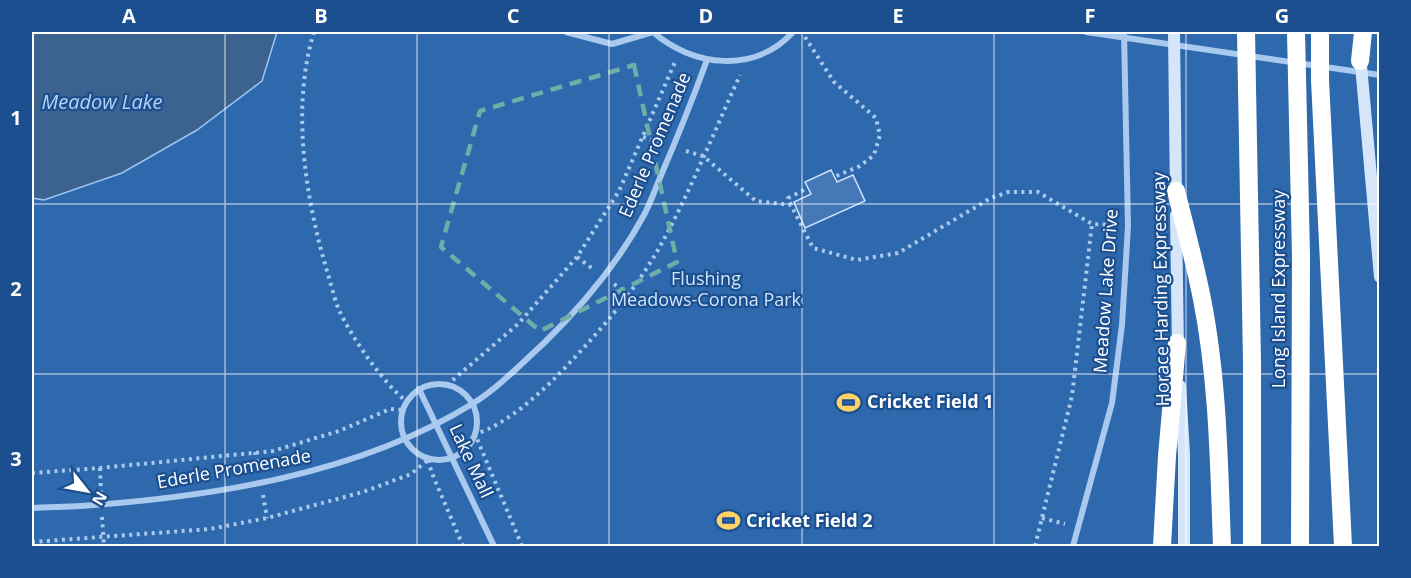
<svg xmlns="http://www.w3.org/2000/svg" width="1411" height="578" viewBox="0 0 1411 578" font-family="'Open Sans',sans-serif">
  <rect width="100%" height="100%" fill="#1b4f8f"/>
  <path fill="#2e69ad" d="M32 32H1379V546H32Z"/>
  <path fill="#3c6290" stroke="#9cc4f0" stroke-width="1.5" d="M32 32H277L262 81 197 130 122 173 44 200 32 198Z"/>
  <path fill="#4478b7" stroke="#cfe3fa" stroke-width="1.5" d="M831 170 837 182 853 175 865 201 805 228 794 202 811 194 805 182Z"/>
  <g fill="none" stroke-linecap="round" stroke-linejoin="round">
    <path stroke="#a9c9ee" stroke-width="4" stroke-dasharray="3 4.5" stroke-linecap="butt" d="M314 32C291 106 305 197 327 271 331 284 334 298 339 310 352 338 383 383 407 402
      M805 37 834 82 876 118 880 135 874 155 860 166 834 177
      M643 137 661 143
      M686 151 703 156 756 201 791 205 813 248 857 260 898 253 991 198 1008 192H1038L1092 224 1115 225
      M791 205 788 198 808 188
      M577 257 593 269
      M614 284 628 295
      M447 385 518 324 577 257 619 191 675 62
      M255 452 259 470
      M429 460 431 471 463 546
      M100 468 101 492
      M32 473 100 468 273 451 339 431 390 409 402 410
      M263 495 267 518
      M102 517 104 546
      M1042 518 1065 524
      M32 542 210 529 267 518 363 492 411 474 429 459
      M522 546 475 434C503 426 535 398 556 377 596 336 636 291 663 241 692 187 715 130 740 75
      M1035 546 1072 396 1092 224"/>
    <path stroke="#a9c9ee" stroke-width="6" d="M566 32 612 44 653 32
      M653 32C693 67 755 74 793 32
      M1086 32 1380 75
      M401 422a38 38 0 1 1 76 0a38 38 0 1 1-76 0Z
      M419 389 494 546
      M32 508C48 507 65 507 81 506 212 497 359 474 472 404 498 388 521 364 544 343 583 305 618 263 644 215 651 202 656 187 662 173 678 136 693 98 707 60
      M1073 546 1112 403 1122 325 1128 226 1124 32"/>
    <path stroke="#d6e6fa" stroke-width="12" d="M1174 32 1176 198
      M1360 54 1380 277
      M1176 215 1178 350
      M1180 386 1184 454V546"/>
    <path stroke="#fff" stroke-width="18" d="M1246 32 1252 362V546
      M1296 32 1301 256 1300 546
      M1320 32V80L1343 546
      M1360 61 1363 32
      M1176 191C1185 227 1195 263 1202 299 1218 380 1219 464 1222 546
      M1162 546 1167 456 1177 343"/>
  </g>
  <path fill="none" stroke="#6fada8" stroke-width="4.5" stroke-dasharray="12 8" stroke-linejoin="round" d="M634 65 677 262 540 331 441 247 480 111Z"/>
  <path fill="none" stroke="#fff" stroke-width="1.5" stroke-opacity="0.55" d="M225 32V546M417 32V546M609 32V546M802 32V546M994 32V546M1186 32V546M32 204H1380M32 374H1380"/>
  <defs>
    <symbol id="stadium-bare" viewBox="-9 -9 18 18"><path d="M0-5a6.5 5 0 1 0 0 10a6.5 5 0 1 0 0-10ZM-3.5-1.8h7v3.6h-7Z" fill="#ffd166" stroke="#1b4f8f" stroke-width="2.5" paint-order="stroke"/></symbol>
  </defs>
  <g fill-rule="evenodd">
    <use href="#stadium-bare" x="832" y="386" width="33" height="33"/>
    <use href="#stadium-bare" x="712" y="504" width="33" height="33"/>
  </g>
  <g text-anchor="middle" stroke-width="4.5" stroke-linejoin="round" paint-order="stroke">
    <g font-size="18" fill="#fff" stroke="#1b4f8f">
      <text transform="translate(655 145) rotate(-67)" y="6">Ederle Promenade</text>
      <text transform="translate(1161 289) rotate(-91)" y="6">Horace Harding Expressway</text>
      <text transform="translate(1279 289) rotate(-90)" y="6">Long Island Expressway</text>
      <text transform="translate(1106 291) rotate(-86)" y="6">Meadow Lake Drive</text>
      <text transform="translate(471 461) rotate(65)" y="6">Lake Mall</text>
      <text transform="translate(234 469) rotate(-10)" y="6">Ederle Promenade</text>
    </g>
    <g font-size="18" fill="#cfe3fa" stroke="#1b4f8f">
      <text x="706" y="285">Flushing<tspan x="706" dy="21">Meadows-Corona Park</tspan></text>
    </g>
    <g font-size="18" font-weight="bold" fill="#fff" stroke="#1b4f8f" text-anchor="start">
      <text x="867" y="408">Cricket Field 1</text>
      <text x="746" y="527">Cricket Field 2</text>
    </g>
    <g font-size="20" font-style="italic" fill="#b5d3f5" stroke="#1b4f8f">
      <text x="102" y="109">Meadow Lake</text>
    </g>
  </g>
  <rect width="1411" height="578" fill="none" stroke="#1b4f8f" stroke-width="66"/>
  <g transform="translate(87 491) rotate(121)" stroke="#1b4f8f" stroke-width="4.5" paint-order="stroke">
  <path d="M0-4.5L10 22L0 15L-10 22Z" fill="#ffffff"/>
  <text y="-9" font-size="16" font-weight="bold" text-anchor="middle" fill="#ffffff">N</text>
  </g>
  <rect x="33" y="33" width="1345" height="512" fill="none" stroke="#fff" stroke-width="2"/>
  <g font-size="20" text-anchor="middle" font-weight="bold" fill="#fff">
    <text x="129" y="23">A</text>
    <text x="321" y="23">B</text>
    <text x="513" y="23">C</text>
    <text x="706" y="23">D</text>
    <text x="898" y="23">E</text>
    <text x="1090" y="23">F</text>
    <text x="1282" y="23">G</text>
    <text x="16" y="125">1</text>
    <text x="16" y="296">2</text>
    <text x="16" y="466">3</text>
  </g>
</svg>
